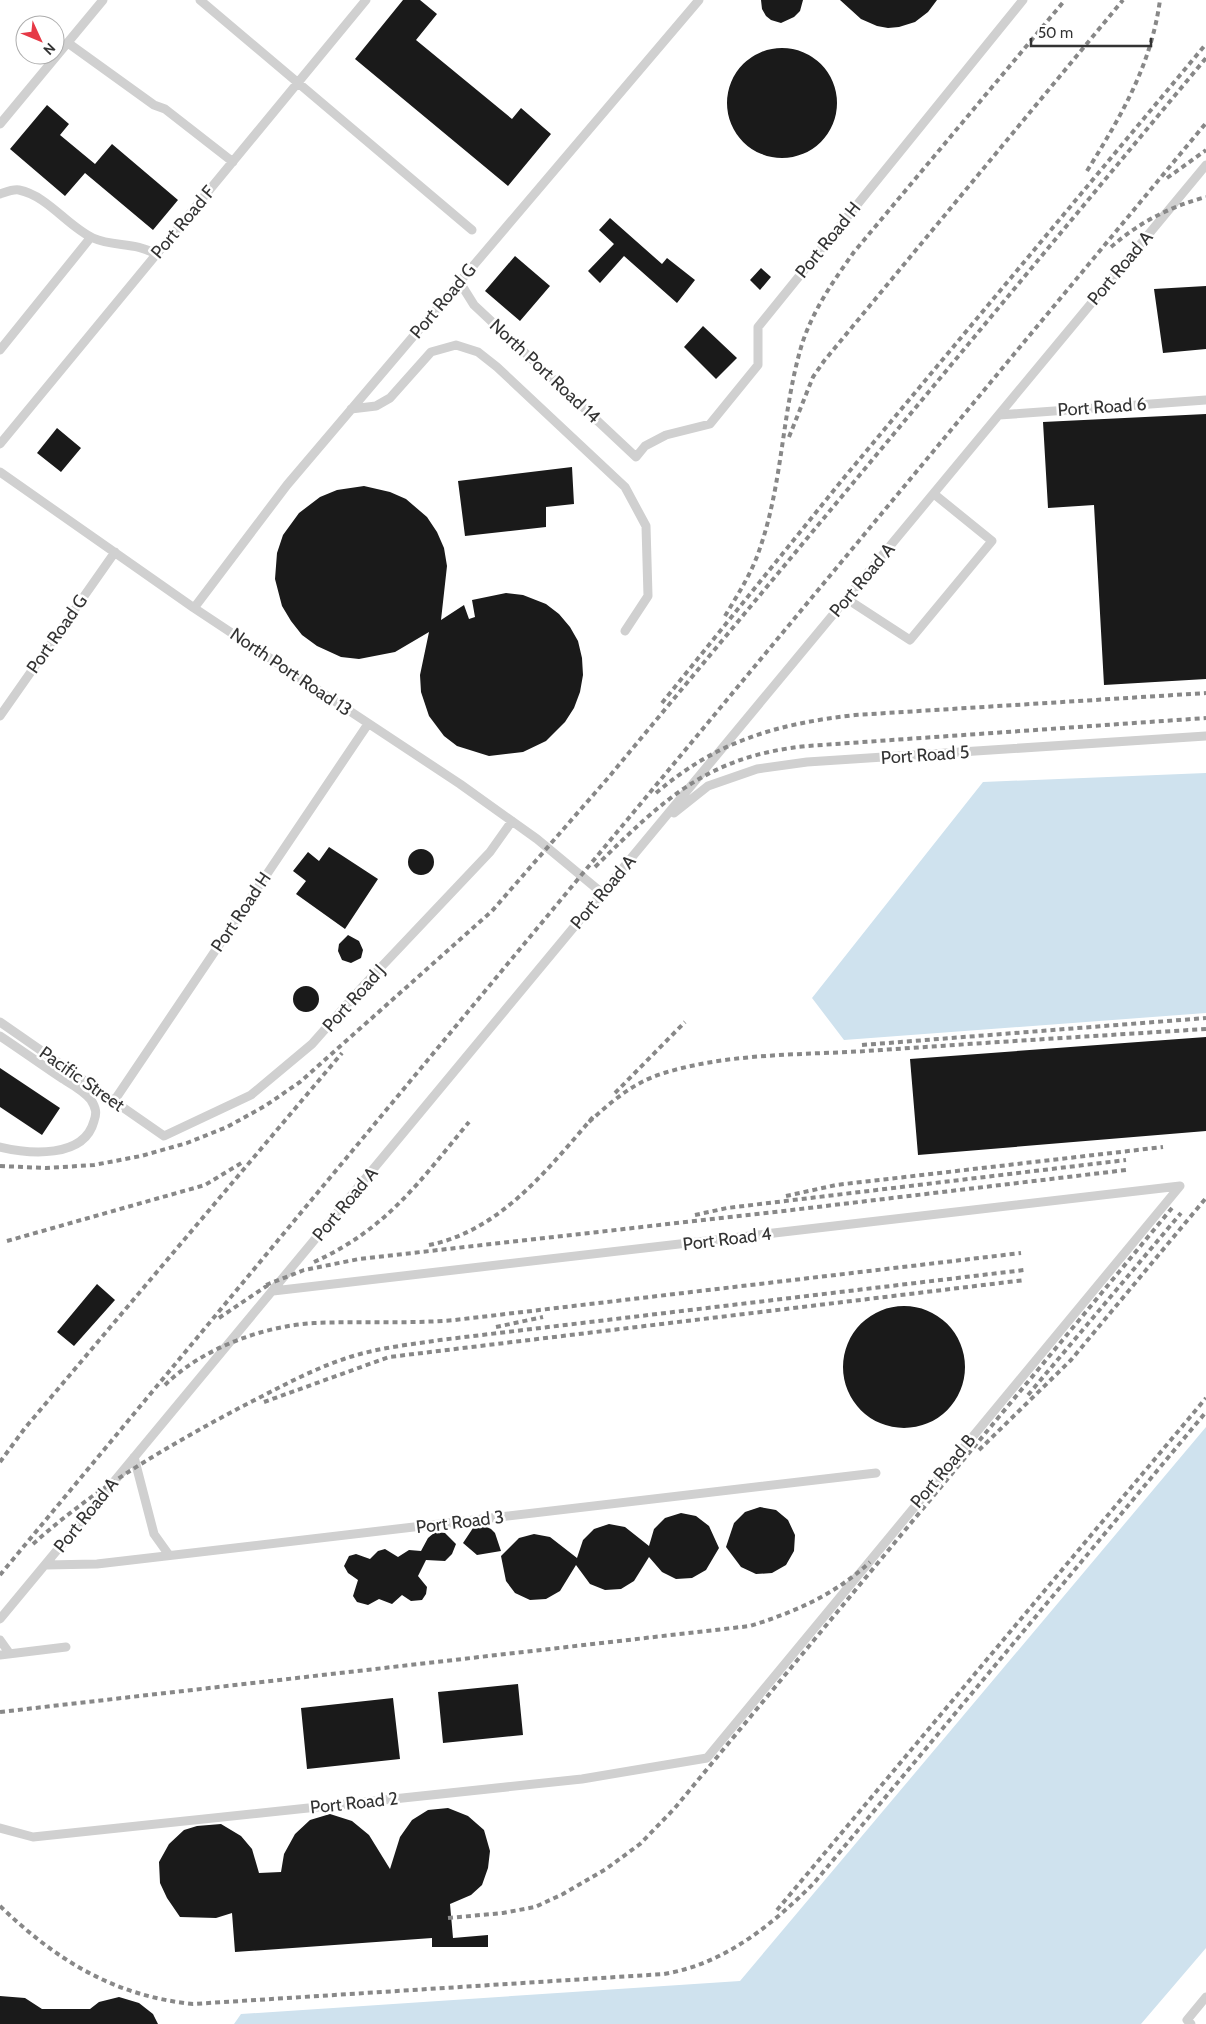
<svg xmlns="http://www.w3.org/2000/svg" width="1206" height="2024" viewBox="0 0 1206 2024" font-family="Cabin,sans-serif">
  <rect width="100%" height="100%" fill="#fff"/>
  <path fill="#cfe2ee" d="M1206 773V1013L844 1040 812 998 983 782Z
    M1206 1427V1948L1141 2024H234L241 2014 740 1981Z"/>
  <path fill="#1a1a1a" d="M403 0H420L437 14 416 40 512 119 521 108 551 134 508 186 355 59Z
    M761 0H803L800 11 794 17 781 23 771 20 766 16 762 9Z
    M840 0H937L928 12 915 22 899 27 888 28 877 26 861 19Z
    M727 103a55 55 0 1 1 110 0a55 55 0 1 1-110 0Z
    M47 105 69 124 60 135 95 164 112 144 178 200 153 230 85 173 65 196 10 149Z
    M610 218 662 264 667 258 695 280 677 303 624 256 600 283 588 271 614 244 599 230Z
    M515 256 550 286 520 321 485 291Z
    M761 268 771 277 760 290 750 280Z
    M1206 286V349L1163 353 1154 289Z
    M703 326 737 358 716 379 684 347Z
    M1206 414V679L1104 685 1094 505 1048 508 1043 422Z
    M57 428 81 448 61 472 37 453Z
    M572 467 574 504 546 507V527L465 536 458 481Z
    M364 486 390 492 406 499 427 517 437 532 444 548 447 566 441 620 464 605 469 619 475 617 472 600 506 593 523 595 546 604 559 614 570 627 578 641 582 658 583 675 580 692 574 708 565 722 546 741 523 752 489 756 457 746 444 736 429 716 421 692 420 675 429 632 395 652 359 659 341 657 317 646 302 635 291 621 282 606 275 579 277 553 283 535 299 513 320 497 337 490Z
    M329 847 378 879 345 929 296 894 306 881 293 871 308 852 319 861Z
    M408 862a13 13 0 1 1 26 0a13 13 0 1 1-26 0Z
    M348 935 359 941 363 950 361 958 351 963 342 960 338 951 339 944Z
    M293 999a13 13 0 1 1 26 0a13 13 0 1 1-26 0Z
    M1206 1037V1131L918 1155 910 1059Z
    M0 1068 60 1108 42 1135 0 1107Z
    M97 1284 115 1300 74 1346 57 1332Z
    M843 1367a61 61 0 1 1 122 0a61 61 0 1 1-122 0Z
    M760 1507 776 1510 788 1520 795 1535 794 1551 786 1565 772 1573 756 1574 741 1567 726 1547 734 1523 745 1512Z
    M681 1513 696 1516 709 1526 719 1548 706 1570 692 1578 676 1579 662 1572 649 1557 634 1581 621 1589 605 1590 590 1584 576 1565 560 1591 546 1599 530 1600 515 1593 506 1581 501 1556 519 1538 534 1534 550 1537 577 1558 583 1540 594 1529 609 1524 625 1527 649 1546 654 1529 665 1518Z
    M482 1525 491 1529 495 1533 501 1551 477 1555 463 1543 473 1528Z
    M435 1532 445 1533 456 1544 452 1554 445 1561 426 1560 418 1576 427 1587 426 1594 422 1600 411 1601 402 1595 392 1604 379 1599 368 1605 357 1602 353 1596 358 1580 348 1573 344 1566 349 1556 356 1554 370 1559 378 1551 385 1549 398 1557 409 1550 421 1551 428 1538Z
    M518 1684 523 1735 443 1743 438 1692Z
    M393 1698 400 1759 307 1769 301 1708Z
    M448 1808 468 1816 484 1830 490 1851 488 1868 482 1885 471 1895 450 1904 453 1938 488 1935V1947H432V1938L235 1952 232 1913 216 1918 180 1917 167 1898 160 1883 159 1862 169 1844 184 1830 197 1826 221 1824 241 1836 252 1849 259 1873 281 1872 284 1854 295 1834 310 1820 330 1814 352 1821 369 1835 390 1869 400 1837 412 1820 428 1810Z
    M0 1996 25 1998 42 2009H90L99 2002 119 1997 139 2003 153 2014 158 2024H0Z"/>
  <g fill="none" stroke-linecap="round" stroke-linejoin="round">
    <path stroke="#d0d0d0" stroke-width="9" d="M200 0 472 230
      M68 43 154 105 165 109 233 162
      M0 124 103 0
      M0 194C6 192 13 189 19 190 48 196 67 226 93 238 113 247 137 242 155 254
      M459 281 474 305 636 457 645 446 666 435 710 424 758 365V327L1023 0
      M0 350 91 237
      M351 409 376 406 390 398 431 352 456 345 478 352 497 367 625 487 646 526 648 596 625 631
      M999 415 1206 400
      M0 444 366 0
      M0 472 194 608 460 784 537 839 602 893
      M847 599 910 640 992 541 934 494
      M194 608 287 485 699 0
      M0 716 115 552
      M674 813 708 786 757 769 807 762 1206 736
      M0 1022 164 1136 251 1095 312 1044 365 984 490 852 512 821
      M0 1036C21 1050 42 1065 63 1079 73 1085 84 1091 91 1100 96 1108 97 1113 94 1121 84 1159 29 1154 0 1147
      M114 1101 368 724
      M273 1291 1180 1186
      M134 1457 154 1534 169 1555
      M45 1565 97 1564 876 1473
      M0 1619 1206 165
      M0 1640 10 1654
      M0 1655 66 1647
      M0 1828 33 1837 582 1779 707 1758 1180 1186
      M1191 2024 1187 2020 1206 1997"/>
    <path stroke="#888" stroke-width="4" stroke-dasharray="5 4" stroke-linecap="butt" d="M1087 171C1121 116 1151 66 1160 0
      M1167 178 1206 150
      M1111 247C1140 222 1169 207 1206 197
      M789 437 813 377 824 361 1123 0
      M725 616C738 594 752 573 760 548 783 482 782 410 802 344 813 310 834 280 854 252L1065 0
      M662 703 843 479 1206 44
      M656 793C717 741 776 724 855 715L1206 693
      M595 867C663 800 707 756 807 746L1206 718
      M862 1045 1206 1018
      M615 1093 685 1022
      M589 1122C612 1101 634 1082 664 1073 729 1053 800 1055 867 1051 980 1043 1093 1036 1206 1029
      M0 1166 46 1168 94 1165 141 1156 187 1143 227 1127 265 1106 300 1082 492 911 608 778 1206 58
      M786 1196 836 1185 1163 1147
      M695 1215 727 1208 1126 1160
      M7 1241 205 1185 243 1162
      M429 1245C500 1231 548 1169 593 1117
      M314 1262C387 1229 420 1181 469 1122
      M266 1285 304 1270 359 1259 792 1210 1126 1170
      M219 1318 271 1283
      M496 1327 543 1317
      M165 1385C201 1349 263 1326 314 1323 361 1321 408 1324 455 1320L1021 1253
      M1028 1395 1181 1213
      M264 1402 389 1357 1025 1280
      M979 1450 1071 1360 1206 1198
      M0 1462 25 1428 342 1053
      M33 1544C95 1488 168 1446 241 1407 275 1390 308 1371 344 1359 375 1348 408 1345 440 1340L1024 1270
      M0 1575 1206 123
      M0 1712 750 1626C795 1612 836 1594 870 1562
      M0 1906C56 1960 114 1996 193 2004L664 1974C724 1964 771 1926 814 1883L1206 1412
      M777 1910 1206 1398
      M448 1918 503 1913 535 1907 563 1894 606 1869 640 1844 674 1809 1172 1208"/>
  </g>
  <g text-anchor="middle" stroke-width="5" stroke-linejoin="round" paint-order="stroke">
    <g font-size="18" fill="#333" stroke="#fff">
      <text transform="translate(183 222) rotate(-50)" y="6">Port Road F</text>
      <text transform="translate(828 240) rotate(-51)" y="6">Port Road H</text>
      <text transform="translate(1120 268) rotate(-50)" y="6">Port Road A</text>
      <text transform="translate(443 301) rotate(-50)" y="6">Port Road G</text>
      <text transform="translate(545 371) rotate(43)" y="6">North Port Road 14</text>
      <text transform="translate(1102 407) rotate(-4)" y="6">Port Road 6</text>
      <text transform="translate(862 580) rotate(-50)" y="6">Port Road A</text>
      <text transform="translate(57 634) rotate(-55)" y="6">Port Road G</text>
      <text transform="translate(291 672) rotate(34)" y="6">North Port Road 13</text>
      <text transform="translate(925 755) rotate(-4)" y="6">Port Road 5</text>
      <text transform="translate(603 892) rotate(-50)" y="6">Port Road A</text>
      <text transform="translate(241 912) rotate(-56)" y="6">Port Road H</text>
      <text transform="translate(354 998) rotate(-48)" y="6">Port Road J</text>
      <text transform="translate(82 1079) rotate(35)" y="6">Pacific Street</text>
      <text transform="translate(345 1204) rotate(-50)" y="6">Port Road A</text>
      <text transform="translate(727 1239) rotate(-7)" y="6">Port Road 4</text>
      <text transform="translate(943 1471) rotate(-50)" y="6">Port Road B</text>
      <text transform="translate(86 1515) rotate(-51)" y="6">Port Road A</text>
      <text transform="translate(460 1522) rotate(-7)" y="6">Port Road 3</text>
      <text transform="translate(354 1803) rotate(-6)" y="6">Port Road 2</text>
    </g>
  </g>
  <g transform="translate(40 40) rotate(134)"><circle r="24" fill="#ffffff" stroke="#adadad"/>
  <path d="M0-4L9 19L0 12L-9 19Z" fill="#e63946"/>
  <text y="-8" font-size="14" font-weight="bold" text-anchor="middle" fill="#333333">N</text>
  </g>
  <path d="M1031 38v8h120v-8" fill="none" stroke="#333333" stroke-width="2.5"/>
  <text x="1038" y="38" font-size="15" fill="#333333" stroke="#ffffff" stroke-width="4" paint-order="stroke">50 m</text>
</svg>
